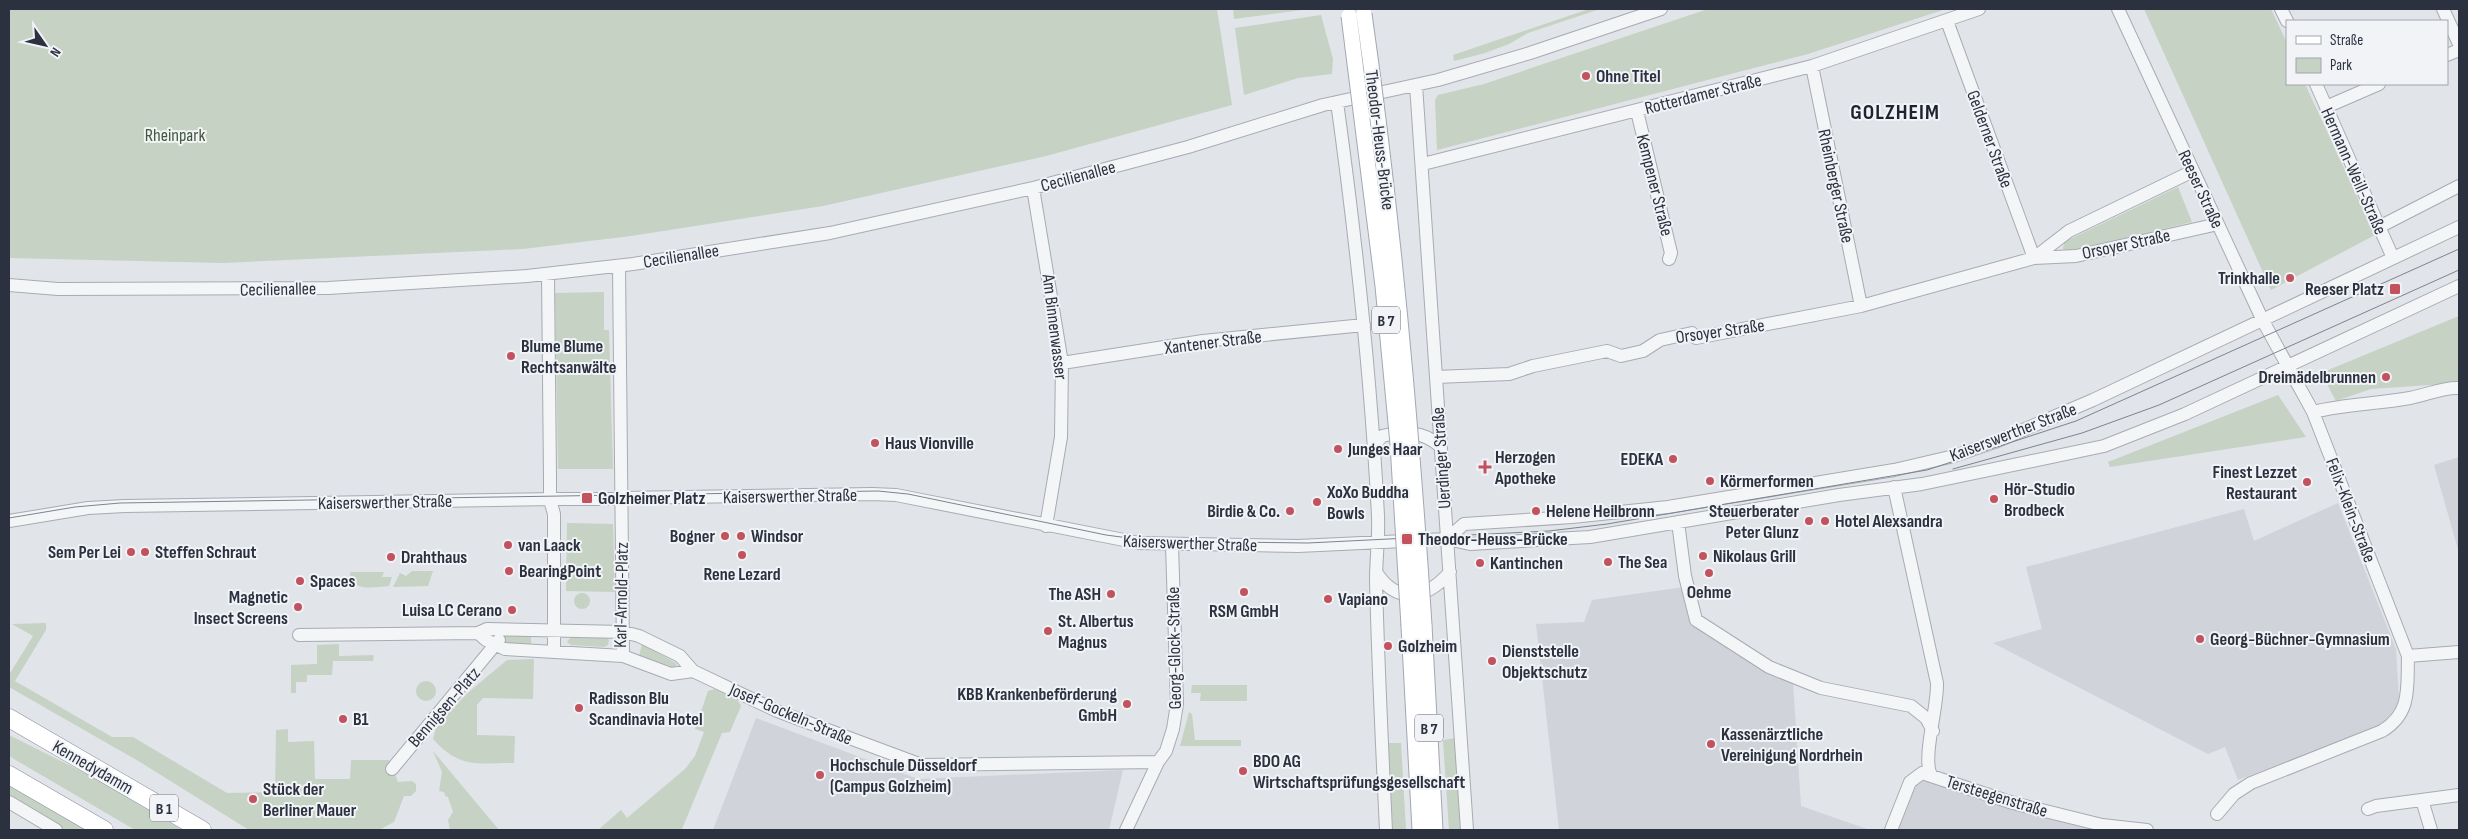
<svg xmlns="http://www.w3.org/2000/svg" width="2468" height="839" viewBox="0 0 2468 839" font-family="'Sofia Sans Condensed',sans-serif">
  <rect width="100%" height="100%" fill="#e1e4e9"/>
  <path fill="#d0d3da" d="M2459 457V553L2434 465Z
    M2338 503 2396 649 2399 699 2391 718 2379 727 2238 780 2225 747 2208 754 1993 643 2042 629 2026 567 2244 509 2254 541Z
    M1684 587 1697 621 1793 682 1801 806 1870 830H1559L1536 624 1584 622 1592 600Z
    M756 718 918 779 1123 770 1109 830H713Z
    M1918 768 1931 775 2132 830H1891Z"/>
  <path fill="#c6d2c3" d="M9 9H1217L1232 105 1046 156 823 206 631 236 523 249 223 263 10 258Z
    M1233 9H1309L1234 19Z
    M1589 9H1600L1528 33 1509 44 1485 53 1454 61 1453 55Z
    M1708 9H1946L1808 54 1437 150 1435 100 1438 95 1484 84Z
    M2144 9H2271L2287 43V84H2305L2375 235 2271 290Z
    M1321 15 1333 59 1332 74 1298 78 1244 95 1235 28Z
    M2178 187 2192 222 2069 252 2063 249 2064 242Z
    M604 292V330H609L613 469H558L555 293Z
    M2459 316V383L2371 389 2336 401 2321 373Z
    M2278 395 2306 437 2110 467 2108 462Z
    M567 523 613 524 615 592 566 591Z
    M412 571H433L428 586 393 587 400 573 406 576Z
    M350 572H384L382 577H392L389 586C375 587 350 593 350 572Z
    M574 601a8 8 0 1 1 16 0a8 8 0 1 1-16 0Z
    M46 623V630L15 681 112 737H133L227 793 275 792 276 730 288 729V742L314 741 315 779H350L351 760H389L398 782 412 781 416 784V791L411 796H404L394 822 379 830H249L140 762 9 687V675L33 636 12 624Z
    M504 635H531V644L528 647 504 643Z
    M571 637H606L609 640 608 645 604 647 571 645 567 642Z
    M339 644V656L374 655 373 661H333L332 675H307V682H296V693H291V665L317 664V645Z
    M642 644 676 663 677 666 673 667 639 656Z
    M534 659 533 699 483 698 477 705V735L515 736 514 763C477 763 460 769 433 739L437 725 441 720 470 691 507 660Z
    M416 691a10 10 0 1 1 20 0a10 10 0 1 1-20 0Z
    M1192 685H1247V701H1200L1201 693H1191Z
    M715 689 738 701 741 706 730 732 722 733 682 829 598 830 621 810 627 818 685 769 695 756 704 732 695 729 708 691Z
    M1189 712 1192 714 1195 740H1241V746H1180Z
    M9 735 93 777 182 830H135L9 756Z
    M1456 738 1462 830H1449L1443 740Z
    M1388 743H1401L1406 830H1393Z
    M433 751 499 830H450L448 820 453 812 448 797 445 796 444 792 439 791 442 772Z
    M9 785 88 830H61L9 799Z"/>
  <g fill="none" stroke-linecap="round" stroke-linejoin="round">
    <defs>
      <path id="minor" d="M2118 9 2263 321 2313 412 2408 656
        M2281 9 2287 21
        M2443 9 2459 44
        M1947 21 2034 258
        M2447 55 2459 50
        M1812 66 1861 306
        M2316 84 2393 258
        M1416 85 1467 830
        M1337 102C1356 239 1371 378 1378 516 1379 538 1376 559 1376 581 1378 664 1382 747 1386 830
        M2326 107 2379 84
        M1637 111 1671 253 1669 259
        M1423 164 1812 66 1979 9
        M1033 188 1062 363 1061 437 1046 526
        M2379 227 2459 186
        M2034 258 2069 231 2193 171
        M619 266 623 656
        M548 274 550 478V500L554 514V650
        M9 285 58 289 328 288 527 276 633 264 830 233 1033 188 1188 147 1323 105 1438 80 1530 53 1661 9
        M1062 363 1203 341 1364 325
        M1436 377 1509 374 1533 366 1607 351 1621 356 1643 351 1660 340 1692 333 1696 338 1861 306 2034 258 2076 256 2218 224
        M2313 412C2345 404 2377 404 2410 398 2427 395 2442 387 2459 388
        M1374 446 1382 436C1404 431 1423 431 1440 446
        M1894 487 1937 683C1938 707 1922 758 1931 775
        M9 521 88 508 125 506 872 494 896 495 1139 543 1298 546 1447 539 1470 544 1590 537 1839 495 1922 484 2104 446 2185 414 2459 286
        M1678 522 1685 576 1696 620 1769 667 1821 688 1911 706 1926 718 1933 731
        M1447 539 1464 524 1572 517 1668 507 1894 470 1954 456 1995 442 2093 400 2459 227
        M1376 572C1397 605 1427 599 1450 572
        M478 633 486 640 505 649 623 656 671 674 693 671
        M299 635 478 633 487 629 624 632 639 636 680 656 693 671 777 711 922 765 1158 762
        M392 769 499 640
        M2422 800 2431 830
        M9 802 56 830
        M2368 809 2376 806 2459 795
        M2217 814 2234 794 2251 783 2382 731C2412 713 2407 687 2408 656L2459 652
        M1126 830 1158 762 1166 751 1173 729 1177 704 1172 545
        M1891 830 1910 782 1922 773 2013 803 2102 825 2147 830"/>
      <path id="major" d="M1424 625 1435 830
        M1409 626 1420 830"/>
      <path id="highway" d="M9 718 202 830
        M9 775 104 830"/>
    </defs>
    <use href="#minor" stroke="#a7abb3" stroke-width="14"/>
    <use href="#major" stroke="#a2a8b3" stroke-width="17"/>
    <use href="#highway" stroke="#8a919e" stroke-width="19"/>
    <use href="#minor" stroke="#f4f5f7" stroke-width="12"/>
    <use href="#major" stroke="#fff" stroke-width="15"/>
    <use href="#highway" stroke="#fff" stroke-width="18"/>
    <path stroke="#7c8391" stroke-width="1" d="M1953 469 2082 433 2159 405 2459 270
      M9 518 75 507 120 503 878 491 908 494 1106 535 1151 541 1308 543 1549 531 1607 524 1927 470 2076 421 2459 249"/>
    <defs>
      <path id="major-bridge" d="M1364 14C1393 217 1411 420 1424 625
        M1349 16 1383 286 1398 444 1409 626"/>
    </defs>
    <use href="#major-bridge" stroke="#a2a8b3" stroke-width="17" stroke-linecap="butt"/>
    <use href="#major-bridge" stroke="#fff" stroke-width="15"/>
  </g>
  <g fill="#c2525e" stroke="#f1f3f6" stroke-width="2">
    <circle cx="1586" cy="76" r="5"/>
    <circle cx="2290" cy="278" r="5"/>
    <rect x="2389" y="283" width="12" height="12" rx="2.5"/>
    <circle cx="511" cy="356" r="5"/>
    <circle cx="2386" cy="377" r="5"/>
    <circle cx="875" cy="443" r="5"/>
    <circle cx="1338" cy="449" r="5"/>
    <circle cx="1673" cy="459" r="5"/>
    <path d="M1482.5 459.5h5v5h5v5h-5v5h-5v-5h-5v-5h5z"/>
    <circle cx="1710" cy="481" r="5"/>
    <circle cx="2307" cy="482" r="5"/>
    <rect x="581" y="492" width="12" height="12" rx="2.5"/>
    <circle cx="1994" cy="499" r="5"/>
    <circle cx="1317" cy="502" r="5"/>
    <circle cx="1290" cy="511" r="5"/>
    <circle cx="1536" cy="511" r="5"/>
    <circle cx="1809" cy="521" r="5"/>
    <circle cx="1825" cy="521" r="5"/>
    <circle cx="725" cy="536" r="5"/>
    <circle cx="741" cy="536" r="5"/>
    <rect x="1401" y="533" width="12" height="12" rx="2.5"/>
    <circle cx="508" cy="545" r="5"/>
    <circle cx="131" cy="552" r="5"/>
    <circle cx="145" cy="552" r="5"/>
    <circle cx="742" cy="555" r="5"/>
    <circle cx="1703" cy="556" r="5"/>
    <circle cx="391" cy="557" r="5"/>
    <circle cx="1608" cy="562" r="5"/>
    <circle cx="1480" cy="563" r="5"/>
    <circle cx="509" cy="571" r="5"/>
    <circle cx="1709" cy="573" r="5"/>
    <circle cx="300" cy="581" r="5"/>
    <circle cx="1244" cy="592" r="5"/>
    <circle cx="1111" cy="594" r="5"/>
    <circle cx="1328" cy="599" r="5"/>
    <circle cx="298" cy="607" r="5"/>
    <circle cx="512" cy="610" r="5"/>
    <circle cx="1048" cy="631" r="5"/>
    <circle cx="2200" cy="639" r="5"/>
    <circle cx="1388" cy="646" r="5"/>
    <circle cx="1492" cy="661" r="5"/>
    <circle cx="1127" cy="704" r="5"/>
    <circle cx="579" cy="708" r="5"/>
    <circle cx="343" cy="719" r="5"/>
    <circle cx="1711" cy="744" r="5"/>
    <circle cx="1243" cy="771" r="5"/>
    <circle cx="820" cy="775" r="5"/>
    <circle cx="253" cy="799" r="5"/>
  </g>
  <g text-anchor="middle" stroke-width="4" stroke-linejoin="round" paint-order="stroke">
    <g fill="#f1f3f6" stroke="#666b76" stroke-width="1">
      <rect x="1372" y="306.5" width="28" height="27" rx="4"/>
      <rect x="1415" y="714.5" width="28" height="27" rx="4"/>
      <rect x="150" y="794.5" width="28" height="27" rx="4"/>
    </g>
    <g font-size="16" font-weight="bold" fill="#2b313f">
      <text x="1386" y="326">B 7</text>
      <text x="1429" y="734">B 7</text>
      <text x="164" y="814">B 1</text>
    </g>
    <g font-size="18" font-weight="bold" fill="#2b313f" stroke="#f1f3f6" text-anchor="start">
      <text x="1596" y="82">Ohne Titel</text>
      <text x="2280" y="284" text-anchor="end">Trinkhalle</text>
      <text x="2384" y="295" text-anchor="end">Reeser Platz</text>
      <text x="521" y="352">Blume Blume<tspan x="521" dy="21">Rechtsanwälte</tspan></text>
      <text x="2376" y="383" text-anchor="end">Dreimädelbrunnen</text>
      <text x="885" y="449">Haus Vionville</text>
      <text x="1348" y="455">Junges Haar</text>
      <text x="1495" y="463">Herzogen<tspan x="1495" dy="21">Apotheke</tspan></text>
      <text x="1663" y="465" text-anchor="end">EDEKA</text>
      <text x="2297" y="478" text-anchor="end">Finest Lezzet<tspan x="2297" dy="21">Restaurant</tspan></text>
      <text x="1720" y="487">Körmerformen</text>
      <text x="2004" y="495">Hör-Studio<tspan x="2004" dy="21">Brodbeck</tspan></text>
      <text x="1327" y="498">XoXo Buddha<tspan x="1327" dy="21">Bowls</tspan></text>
      <text x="598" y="504">Golzheimer Platz</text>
      <text x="1280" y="517" text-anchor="end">Birdie &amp; Co.</text>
      <text x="1546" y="517">Helene Heilbronn</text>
      <text x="1799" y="517" text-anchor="end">Steuerberater<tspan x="1799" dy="21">Peter Glunz</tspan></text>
      <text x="1835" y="527">Hotel Alexsandra</text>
      <text x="715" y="542" text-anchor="end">Bogner</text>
      <text x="751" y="542">Windsor</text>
      <text x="1418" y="545">Theodor-Heuss-Brücke</text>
      <text x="518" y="551">van Laack</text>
      <text x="121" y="558" text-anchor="end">Sem Per Lei</text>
      <text x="155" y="558">Steffen Schraut</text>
      <text x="1713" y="562">Nikolaus Grill</text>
      <text x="401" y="563">Drahthaus</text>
      <text x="1618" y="568">The Sea</text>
      <text x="1490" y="569">Kantinchen</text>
      <text x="519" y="577">BearingPoint</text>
      <text x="742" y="580" text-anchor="middle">Rene Lezard</text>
      <text x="310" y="587">Spaces</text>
      <text x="1709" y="598" text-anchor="middle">Oehme</text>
      <text x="1101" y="600" text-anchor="end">The ASH</text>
      <text x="288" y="603" text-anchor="end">Magnetic<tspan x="288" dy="21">Insect Screens</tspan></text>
      <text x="1338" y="605">Vapiano</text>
      <text x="502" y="616" text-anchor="end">Luisa LC Cerano</text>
      <text x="1244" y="617" text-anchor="middle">RSM GmbH</text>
      <text x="1058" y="627">St. Albertus<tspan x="1058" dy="21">Magnus</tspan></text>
      <text x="2210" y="645">Georg-Büchner-Gymnasium</text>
      <text x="1398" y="652">Golzheim</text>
      <text x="1502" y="657">Dienststelle<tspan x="1502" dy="21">Objektschutz</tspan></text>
      <text x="1117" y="700" text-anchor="end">KBB Krankenbeförderung<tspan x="1117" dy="21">GmbH</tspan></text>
      <text x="589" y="704">Radisson Blu<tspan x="589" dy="21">Scandinavia Hotel</tspan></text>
      <text x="353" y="725">B1</text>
      <text x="1721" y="740">Kassenärztliche<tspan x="1721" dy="21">Vereinigung Nordrhein</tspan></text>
      <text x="1253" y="767">BDO AG<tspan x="1253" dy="21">Wirtschaftsprüfungsgesellschaft</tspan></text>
      <text x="830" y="771">Hochschule Düsseldorf<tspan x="830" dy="21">(Campus Golzheim)</tspan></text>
      <text x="263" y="795">Stück der<tspan x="263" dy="21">Berliner Mauer</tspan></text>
    </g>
    <g font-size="18" fill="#2b313f" stroke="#f1f3f6">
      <text transform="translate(1703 94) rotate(-14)" y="6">Rotterdamer Straße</text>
      <text transform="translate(1990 139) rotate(70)" y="6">Gelderner Straße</text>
      <text transform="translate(1380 140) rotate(83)" y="6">Theodor-Heuss-Brücke</text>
      <text transform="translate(2354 171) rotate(66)" y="6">Hermann-Weill-Straße</text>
      <text transform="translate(1078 176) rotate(-15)" y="6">Cecilienallee</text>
      <text transform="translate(1655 185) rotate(76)" y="6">Kempener Straße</text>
      <text transform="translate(1836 186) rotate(78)" y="6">Rheinberger Straße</text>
      <text transform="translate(2201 189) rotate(65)" y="6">Reeser Straße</text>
      <text transform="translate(2126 244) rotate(-12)" y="6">Orsoyer Straße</text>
      <text transform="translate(681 256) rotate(-9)" y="6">Cecilienallee</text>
      <text transform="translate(278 289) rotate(-1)" y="6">Cecilienallee</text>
      <text transform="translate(1055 327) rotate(83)" y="6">Am Binnenwasser</text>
      <text transform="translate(1720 331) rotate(-8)" y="6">Orsoyer Straße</text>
      <text transform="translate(1213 342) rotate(-7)" y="6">Xantener Straße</text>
      <text transform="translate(2013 432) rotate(-21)" y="6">Kaiserswerther Straße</text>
      <text transform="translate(1441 458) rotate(-94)" y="6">Uerdinger Straße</text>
      <text transform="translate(790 496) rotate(-1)" y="6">Kaiserswerther Straße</text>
      <text transform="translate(385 502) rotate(-1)" y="6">Kaiserswerther Straße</text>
      <text transform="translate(2351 510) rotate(69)" y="6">Felix-Klein-Straße</text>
      <text transform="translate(1190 543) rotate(2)" y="6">Kaiserswerther Straße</text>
      <text transform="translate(621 595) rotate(-89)" y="6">Karl-Arnold-Platz</text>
      <text transform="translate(1174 648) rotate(-91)" y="6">Georg-Glock-Straße</text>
      <text transform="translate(444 707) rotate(-49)" y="6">Bennigsen-Platz</text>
      <text transform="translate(791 714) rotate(23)" y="6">Josef-Gockeln-Straße</text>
      <text transform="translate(93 767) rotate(30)" y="6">Kennedydamm</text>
      <text transform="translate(1997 796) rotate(17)" y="6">Tersteegenstraße</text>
    </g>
    <g font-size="18" fill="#3e593a" stroke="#f1f3f6">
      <text x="175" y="141">Rheinpark</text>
    </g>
    <g font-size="22" font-weight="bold" letter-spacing="1" fill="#1d2330" stroke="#f1f3f6">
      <text x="1895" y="119">GOLZHEIM</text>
    </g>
  </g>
  <rect width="2468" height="839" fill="none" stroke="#2b313f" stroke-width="20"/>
  <rect x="2286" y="20" width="162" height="65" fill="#f1f3f6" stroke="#a2a5ad"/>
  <rect x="2296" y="36" width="25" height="8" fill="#ffffff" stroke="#a2a5ad"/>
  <text x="2330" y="45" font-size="15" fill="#2b313f">Straße</text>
  <rect x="2296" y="58" width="25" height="15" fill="#c6d2c3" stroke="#a2a5ad"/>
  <text x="2330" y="70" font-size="15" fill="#2b313f">Park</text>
  <g transform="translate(45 45) rotate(124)" stroke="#f1f3f6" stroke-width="4" paint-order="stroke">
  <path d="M0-4L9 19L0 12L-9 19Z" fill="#2b313f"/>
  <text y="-8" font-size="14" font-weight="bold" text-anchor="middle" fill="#2b313f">N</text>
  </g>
</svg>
